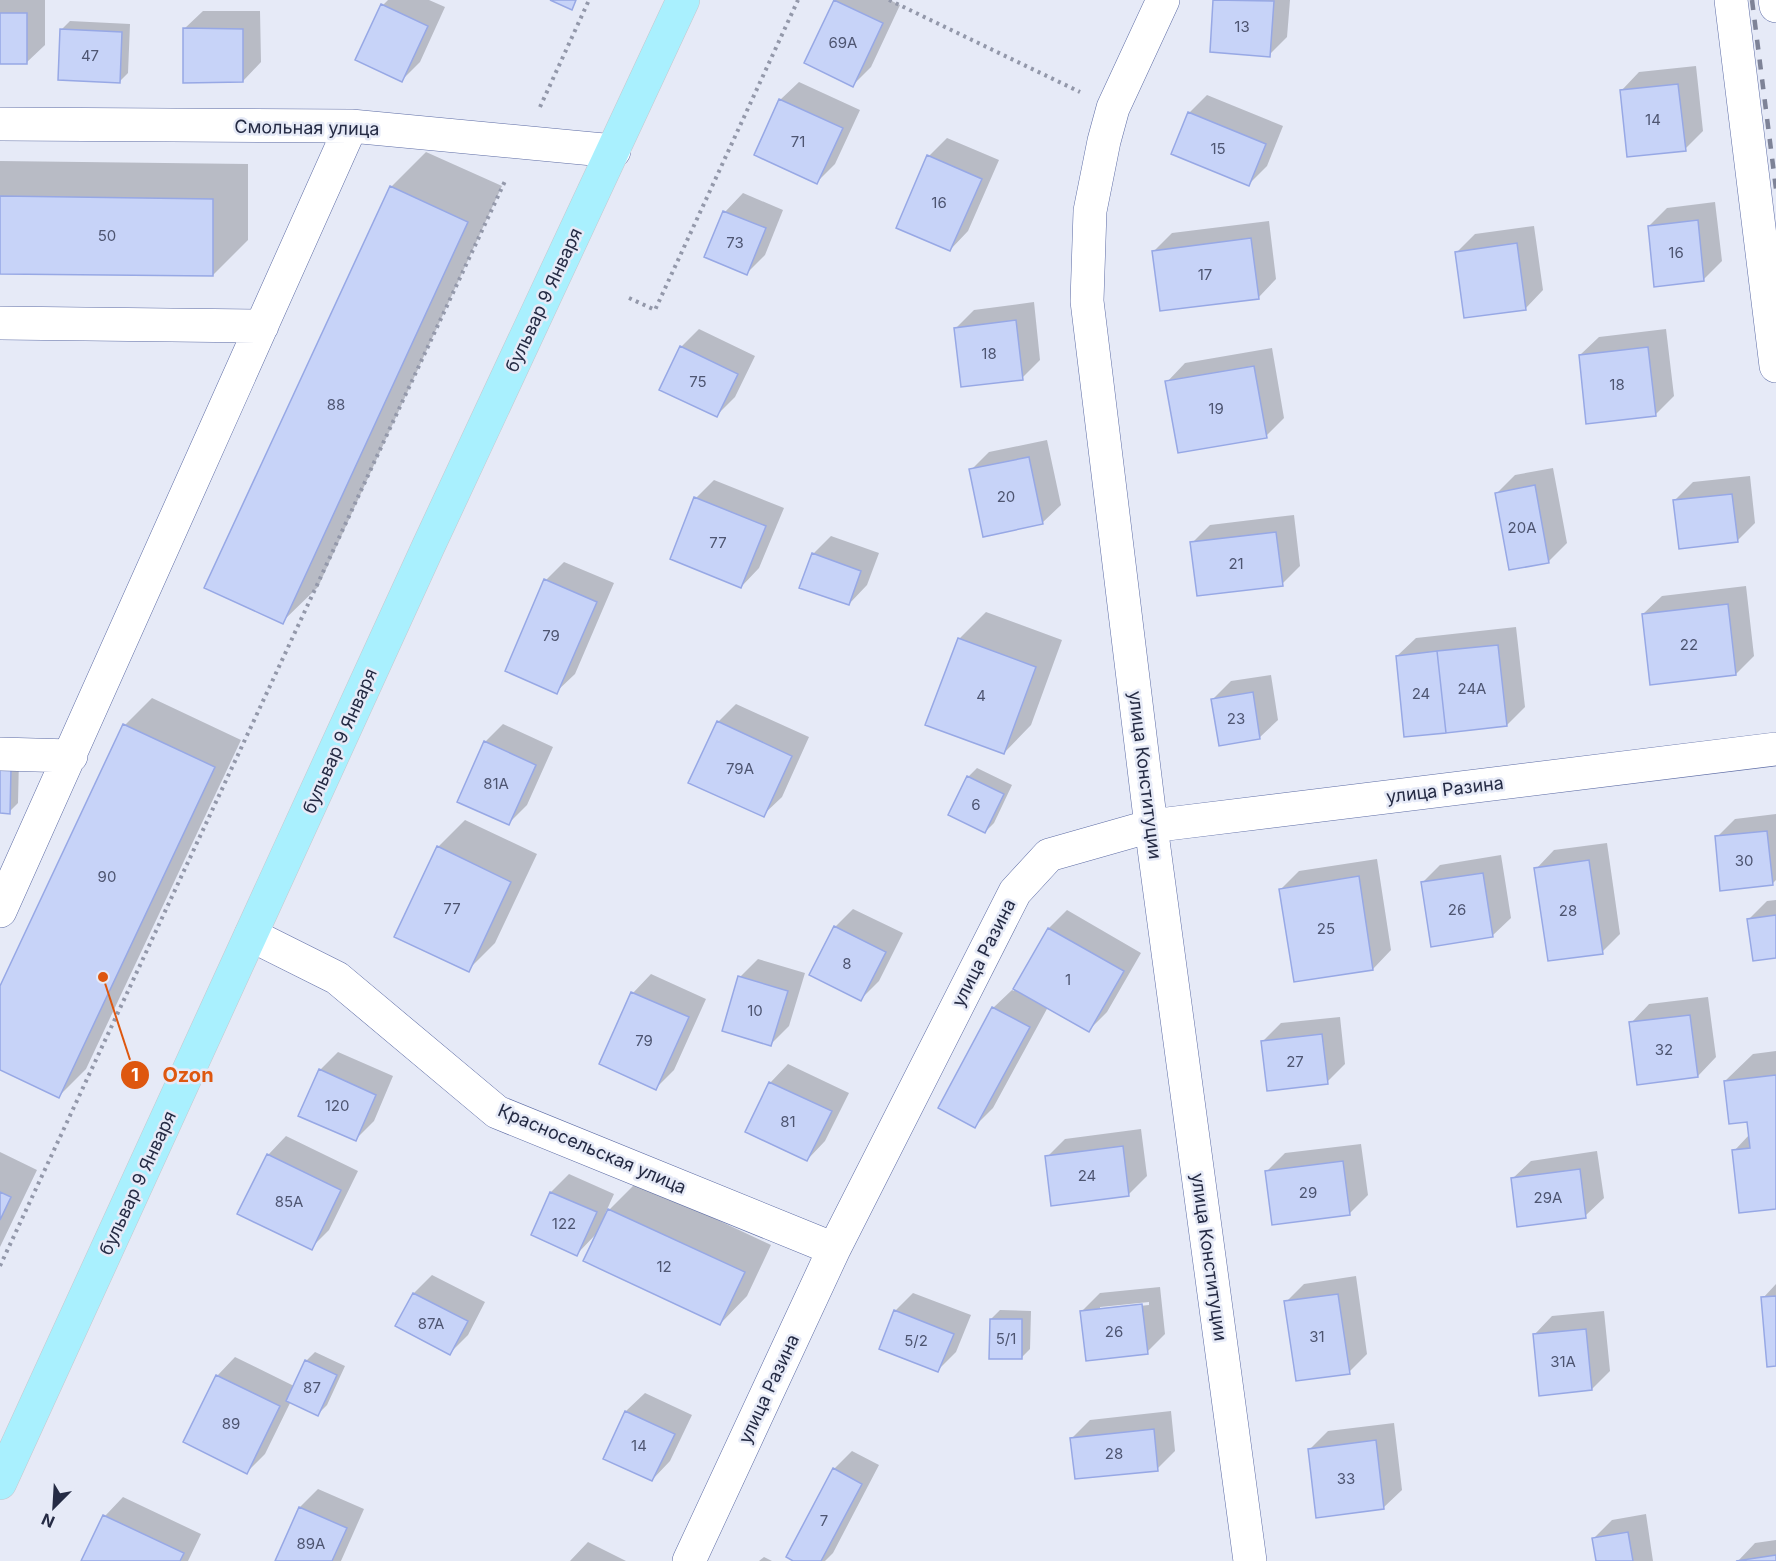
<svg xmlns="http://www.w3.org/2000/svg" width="1776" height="1561" viewBox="0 0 1776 1561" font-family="Inter,sans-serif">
  <rect width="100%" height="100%" fill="#e6eaf7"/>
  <path fill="#0003" fill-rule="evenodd" d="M0 0H45V45L26 63H0Z
    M388 0H429L445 7 420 62 402 80 383 5Z
    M836 0H890L900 5 871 67 853 85 835 1Z
    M1215 0H1290L1287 37 1269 55 1211 51Z
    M203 11H260L261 62 243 81 184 29Z
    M70 21 130 24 128 73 119 82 61 30Z
    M1696 66 1703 131 1685 149 1621 91 1639 72Z
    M799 82 860 110 835 164 817 182 780 100Z
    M1207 95 1283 126 1267 166 1249 184 1189 113Z
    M947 138 999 160 968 231 950 250 929 156Z
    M426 152 502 186 318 587 282 622 391 187Z
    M0 161 248 164V240L213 275 0 272Z
    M743 193 783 210 765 255 747 273 706 257 725 212Z
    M1715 202 1722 261 1703 280 1649 226 1667 208Z
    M1269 221 1276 279 1258 298 1154 251 1172 233Z
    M1534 226 1543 290 1525 309 1456 253 1475 234Z
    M1034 302 1040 360 1022 378 956 328 974 310Z
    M699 329 755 356 735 397 717 415 681 347Z
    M1666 329 1674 396 1656 414 1580 355 1599 337Z
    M1272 348 1284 418 1266 436 1167 382 1185 363Z
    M1047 440 1061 505 1042 523 971 470 989 452Z
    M1553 468 1567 543 1549 561 1497 493 1515 475Z
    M1750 476 1755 523 1737 541 1674 501 1693 482Z
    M714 480 784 508 759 568 741 587 696 498Z
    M1294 515 1300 566 1282 584 1192 543 1210 525Z
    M831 536 879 553 867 585 849 604 813 554Z
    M564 562 614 583 575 674 556 692 546 580Z
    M1746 586 1754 656 1736 674 1643 614 1662 596Z
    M986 612 1062 640 1031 725 1004 753 959 639Z
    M1516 627 1525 707 1507 725 1397 656 1416 638Z
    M1271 675 1278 720 1259 738 1213 699 1231 681Z
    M152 698 241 740 86 1069 59 1096 0 1068V990L125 725Z
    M736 704 809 737 782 797 763 815 718 722Z
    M503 724 553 747 527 805 509 823 485 742Z
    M0 759H19L18 803 9 812H0Z
    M977 768 1012 785 994 823 985 832 968 777Z
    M1776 814V880L1772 884 1717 837 1735 819Z
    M465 820 537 854 495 943 468 970 438 847Z
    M1607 843 1620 934 1602 952 1536 869 1554 850Z
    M1501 855 1511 918 1492 936 1422 883 1440 865Z
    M1377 859 1391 950 1373 969 1281 889 1299 871Z
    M1776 900V957L1749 919 1767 901Z
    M853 909 903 933 879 981 861 999 835 927Z
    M1067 910 1141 953 1107 1012 1089 1030 1048 1007 993 1108 975 1126 993 1008 1012 990 1014 991 1049 928Z
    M758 959 805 973 789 1026 771 1044 740 977Z
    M651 974 706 999 674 1070 656 1088 601 1063 633 993Z
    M1708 997 1716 1057 1698 1076 1631 1023 1649 1004Z
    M1340 1017 1345 1064 1327 1082 1263 1041 1281 1023Z
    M1776 1051V1207L1734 1151 1750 1134 1749 1120 1725 1081 1753 1054Z
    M338 1052 393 1076 374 1121 355 1140 320 1070Z
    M788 1064 849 1093 825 1141 807 1160 770 1083Z
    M1141 1129 1147 1176 1128 1195 1047 1157 1065 1139Z
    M286 1136 358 1171 329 1230 311 1248 268 1155Z
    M1361 1144 1368 1195 1350 1213 1267 1171 1285 1153Z
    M1597 1151 1604 1198 1585 1216 1512 1179 1531 1161Z
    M0 1152 37 1170 0 1247Z
    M569 1174 614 1194 605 1214 637 1182 771 1245 747 1296 720 1324 598 1232 577 1254 533 1234 551 1192Z
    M432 1275 485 1302 468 1335 450 1353 414 1293Z
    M1356 1276 1367 1354 1349 1372 1286 1302 1304 1284Z
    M1776 1284V1365L1763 1298Z
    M1160 1287 1165 1334 1147 1352 1082 1311 1100 1293ZM1149 1302V1305L1100 1310V1307Z
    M913 1293 971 1315 956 1352 938 1370 895 1311Z
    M1000 1310 1031 1311 1030 1349 1021 1358 991 1319Z
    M1604 1311 1610 1371 1592 1389 1534 1335 1552 1316Z
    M315 1352 345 1366 327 1405 318 1414 291 1401 265 1454 247 1472 185 1441 217 1376 235 1357 294 1386 306 1361Z
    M645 1393 692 1415 670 1461 652 1480 605 1458 626 1411Z
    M1171 1411 1175 1451 1157 1469 1072 1438 1090 1420Z
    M1394 1423 1402 1490 1383 1508 1309 1450 1328 1431Z
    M852 1451 879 1465 833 1553 825 1561H796L834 1469Z
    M318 1489 364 1509 341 1561H276L300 1507Z
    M123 1497 201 1534 188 1561H83L105 1516Z
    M1646 1514 1653 1561H1597L1594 1538 1612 1520Z
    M1776 1540V1561H1738L1755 1543Z
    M588 1542 626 1561H570Z
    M764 1557 772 1561H759Z"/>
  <path fill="#c7d3f8" stroke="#97a8e5" stroke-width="1.5" d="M550 0H576L572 10Z
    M834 0 883 23 853 87 804 63Z
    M1213 0 1274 1 1270 57 1210 52Z
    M381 4 428 26 402 82 355 60Z
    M0 13H27V64H0Z
    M183 28 243 29V82L183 83Z
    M60 29 122 32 120 83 58 80Z
    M1678 84 1686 151 1627 157 1620 90Z
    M779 99 843 128 817 184 754 155Z
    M1188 112 1266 144 1249 186 1171 154Z
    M927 155 982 179 950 251 896 228Z
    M390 186 468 222 283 624 204 588Z
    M0 196 213 199V276L0 274Z
    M723 211 766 228 747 275 704 257Z
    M1698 220 1704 281 1654 287 1648 226Z
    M1251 238 1259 299 1160 311 1152 251Z
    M1517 243 1526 310 1464 318 1455 252Z
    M1016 320 1023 380 961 387 954 328Z
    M680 346 738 374 717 417 659 390Z
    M1648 347 1656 416 1586 424 1579 355Z
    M1254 366 1267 438 1178 453 1165 381Z
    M1029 457 1043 524 983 537 969 469Z
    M1535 485 1549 563 1509 570 1495 493Z
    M1732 494 1738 542 1679 549 1673 500Z
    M694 497 766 526 741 588 670 559Z
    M1276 532 1283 586 1197 596 1190 542Z
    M812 553 861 571 849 605 799 588Z
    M544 579 597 602 557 694 505 671Z
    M1728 604 1736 675 1650 685 1642 614Z
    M958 638 1036 667 1004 754 925 725Z
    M1498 645 1507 726 1446 733 1437 651Z
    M1437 651 1446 733 1404 737 1396 656Z
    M1253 692 1260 739 1219 746 1211 699Z
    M717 721 792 756 764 817 688 783Z
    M123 724 215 767 59 1098 0 1070V986Z
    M484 741 536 765 509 825 457 802Z
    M0 767 11 768 10 814 0 813Z
    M967 776 1004 794 985 833 948 815Z
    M1767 831 1773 885 1720 891 1715 836Z
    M437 846 511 882 469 972 394 937Z
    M1589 860 1603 954 1548 961 1534 868Z
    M1483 873 1493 937 1431 947 1421 882Z
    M1359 876 1373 970 1294 982 1279 889Z
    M1776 915V958L1753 961 1747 919Z
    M834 926 886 952 861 1001 809 975Z
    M1048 928 1124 971 1089 1032 1013 989Z
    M738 976 788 991 771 1046 722 1031Z
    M631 992 689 1017 656 1090 599 1064Z
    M992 1007 1030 1027 975 1128 938 1108Z
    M1690 1015 1698 1077 1637 1085 1629 1022Z
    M1322 1034 1328 1084 1267 1091 1261 1041Z
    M319 1069 376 1095 356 1141 298 1116Z
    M1776 1075V1209L1739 1213 1732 1150 1750 1148 1747 1122 1729 1124 1724 1081Z
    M769 1082 832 1111 807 1161 745 1132Z
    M1123 1146 1129 1196 1051 1206 1045 1156Z
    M267 1154 341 1190 312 1250 237 1214Z
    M1343 1161 1350 1215 1272 1225 1265 1171Z
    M1580 1169 1586 1218 1517 1227 1511 1178Z
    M0 1192 11 1197 0 1220Z
    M550 1192 597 1212 577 1256 531 1235Z
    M608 1209 745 1272 720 1325 583 1261Z
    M413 1293 468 1321 450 1355 395 1326Z
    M1338 1294 1350 1374 1296 1381 1284 1301Z
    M1776 1296V1366L1767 1367 1761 1297Z
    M1142 1304 1148 1354 1086 1361 1080 1311Z
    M894 1310 954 1334 938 1372 879 1349Z
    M990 1319H1022V1359H989Z
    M1586 1329 1592 1390 1539 1396 1533 1334Z
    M305 1360 337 1375 318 1416 286 1401Z
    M216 1375 280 1406 247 1474 183 1442Z
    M625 1411 675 1434 652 1481 603 1459Z
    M1154 1429 1158 1471 1075 1479 1070 1438Z
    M1376 1440 1384 1509 1316 1518 1308 1449Z
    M833 1468 862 1484 821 1561H793L786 1557Z
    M299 1507 347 1528 332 1561H275Z
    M103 1515 184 1553 180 1561H81Z
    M1628 1532 1633 1561H1596L1592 1538Z
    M1776 1555V1561H1736Z"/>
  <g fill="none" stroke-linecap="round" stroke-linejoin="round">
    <defs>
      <path id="minor" d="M1163 0 1113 108 1104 141 1090 211 1087 301 1151 826 1250 1561
        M1731 0 1776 366
        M1775 0 1776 6
        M0 124 351 126 614 151
        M0 323 262 326
        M0 754 71 756
        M0 911 351 126
        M251 935 337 978 497 1112 834 1249
        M689 1561 834 1249 1015 892 1049 855 1151 826 1776 749"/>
      <path id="major" d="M0 1483 428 547 683 0"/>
    </defs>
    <use href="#minor" stroke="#5d6ca5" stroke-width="34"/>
    <use href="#major" stroke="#c6c8ce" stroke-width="34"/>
    <path stroke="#9398aa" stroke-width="4" stroke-dasharray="3 4.5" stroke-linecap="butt" d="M889 0 1080 92
      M540 107 589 0
      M629 298 655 310 798 0
      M0 1266 506 179"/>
    <use href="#minor" stroke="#fff" stroke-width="33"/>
    <use href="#major" stroke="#a9f0fe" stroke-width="33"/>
    <path stroke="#7e8397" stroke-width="4.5" stroke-dasharray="10 10" stroke-linecap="butt" d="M1752 0 1776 189"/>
  </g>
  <g text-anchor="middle" stroke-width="5" stroke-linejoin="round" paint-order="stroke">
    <g font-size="15" fill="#4e5571">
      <text x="1242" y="32">13</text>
      <text x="843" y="48">69А</text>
      <text x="90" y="61">47</text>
      <text x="1653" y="125">14</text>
      <text x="798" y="147">71</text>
      <text x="1218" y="154">15</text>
      <text x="939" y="208">16</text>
      <text x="107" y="241">50</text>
      <text x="735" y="248">73</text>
      <text x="1676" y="258">16</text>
      <text x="1205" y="280">17</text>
      <text x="989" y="359">18</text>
      <text x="698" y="387">75</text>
      <text x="1617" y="390">18</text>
      <text x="336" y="410">88</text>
      <text x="1216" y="414">19</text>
      <text x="1006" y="502">20</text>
      <text x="1522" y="533">20А</text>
      <text x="718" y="548">77</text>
      <text x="1236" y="569">21</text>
      <text x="551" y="641">79</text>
      <text x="1689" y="650">22</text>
      <text x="1472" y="694">24А</text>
      <text x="1421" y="699">24</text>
      <text x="981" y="701">4</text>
      <text x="1236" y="724">23</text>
      <text x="740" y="774">79А</text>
      <text x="496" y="789">81А</text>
      <text x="976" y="810">6</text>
      <text x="1744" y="866">30</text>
      <text x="107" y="882">90</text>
      <text x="452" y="914">77</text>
      <text x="1457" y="915">26</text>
      <text x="1568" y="916">28</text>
      <text x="1326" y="934">25</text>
      <text x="847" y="969">8</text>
      <text x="1068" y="985">1</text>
      <text x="755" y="1016">10</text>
      <text x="644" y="1046">79</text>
      <text x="1664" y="1055">32</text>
      <text x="1295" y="1067">27</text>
      <text x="337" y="1111">120</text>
      <text x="788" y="1127">81</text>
      <text x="1087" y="1181">24</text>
      <text x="1308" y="1198">29</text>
      <text x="1548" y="1203">29А</text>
      <text x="289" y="1207">85А</text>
      <text x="564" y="1229">122</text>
      <text x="664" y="1272">12</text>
      <text x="431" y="1329">87А</text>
      <text x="1114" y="1337">26</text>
      <text x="1317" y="1342">31</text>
      <text x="1006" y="1344">5/1</text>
      <text x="916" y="1346">5/2</text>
      <text x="1563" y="1367">31А</text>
      <text x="312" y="1393">87</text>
      <text x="231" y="1429">89</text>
      <text x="639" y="1451">14</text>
      <text x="1114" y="1459">28</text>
      <text x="1346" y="1484">33</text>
      <text x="824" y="1526">7</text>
      <text x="311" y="1549">89А</text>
    </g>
    <g font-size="18" fill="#252b44" stroke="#e6eaf7">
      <text transform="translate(307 128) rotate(1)" y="6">Смольная улица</text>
      <text transform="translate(544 300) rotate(-65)" y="6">бульвар 9 Января</text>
      <text transform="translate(340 741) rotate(-66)" y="6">бульвар 9 Января</text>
      <text transform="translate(1145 775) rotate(83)" y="6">улица Конституции</text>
      <text transform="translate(1445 790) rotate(-7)" y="6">улица Разина</text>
      <text transform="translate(984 953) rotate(-63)" y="6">улица Разина</text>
      <text transform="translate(592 1149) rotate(23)" y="6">Красносельская улица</text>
      <text transform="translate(138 1183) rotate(-65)" y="6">бульвар 9 Января</text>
      <text transform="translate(1209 1257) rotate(82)" y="6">улица Конституции</text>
      <text transform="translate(769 1389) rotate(-65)" y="6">улица Разина</text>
    </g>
  </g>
  <path fill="none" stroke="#de570f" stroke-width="2" d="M103 977L135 1075"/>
  <g fill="#de570f" stroke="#e6eaf7" stroke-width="2">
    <circle cx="103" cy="977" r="6"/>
    <circle cx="135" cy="1075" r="15"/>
  </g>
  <g font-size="18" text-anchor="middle" font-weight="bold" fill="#fff">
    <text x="135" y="1081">1</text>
  </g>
  <g font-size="20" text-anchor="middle" font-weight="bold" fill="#de570f" stroke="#e6eaf7" stroke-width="5" stroke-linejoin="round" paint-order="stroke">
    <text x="188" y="1082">Ozon</text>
  </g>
  <g transform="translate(54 1507) rotate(204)" stroke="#e6eaf7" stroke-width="4.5" paint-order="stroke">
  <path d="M0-4.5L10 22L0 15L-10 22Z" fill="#252b44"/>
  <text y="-9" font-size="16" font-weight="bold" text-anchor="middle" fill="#252b44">N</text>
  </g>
</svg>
